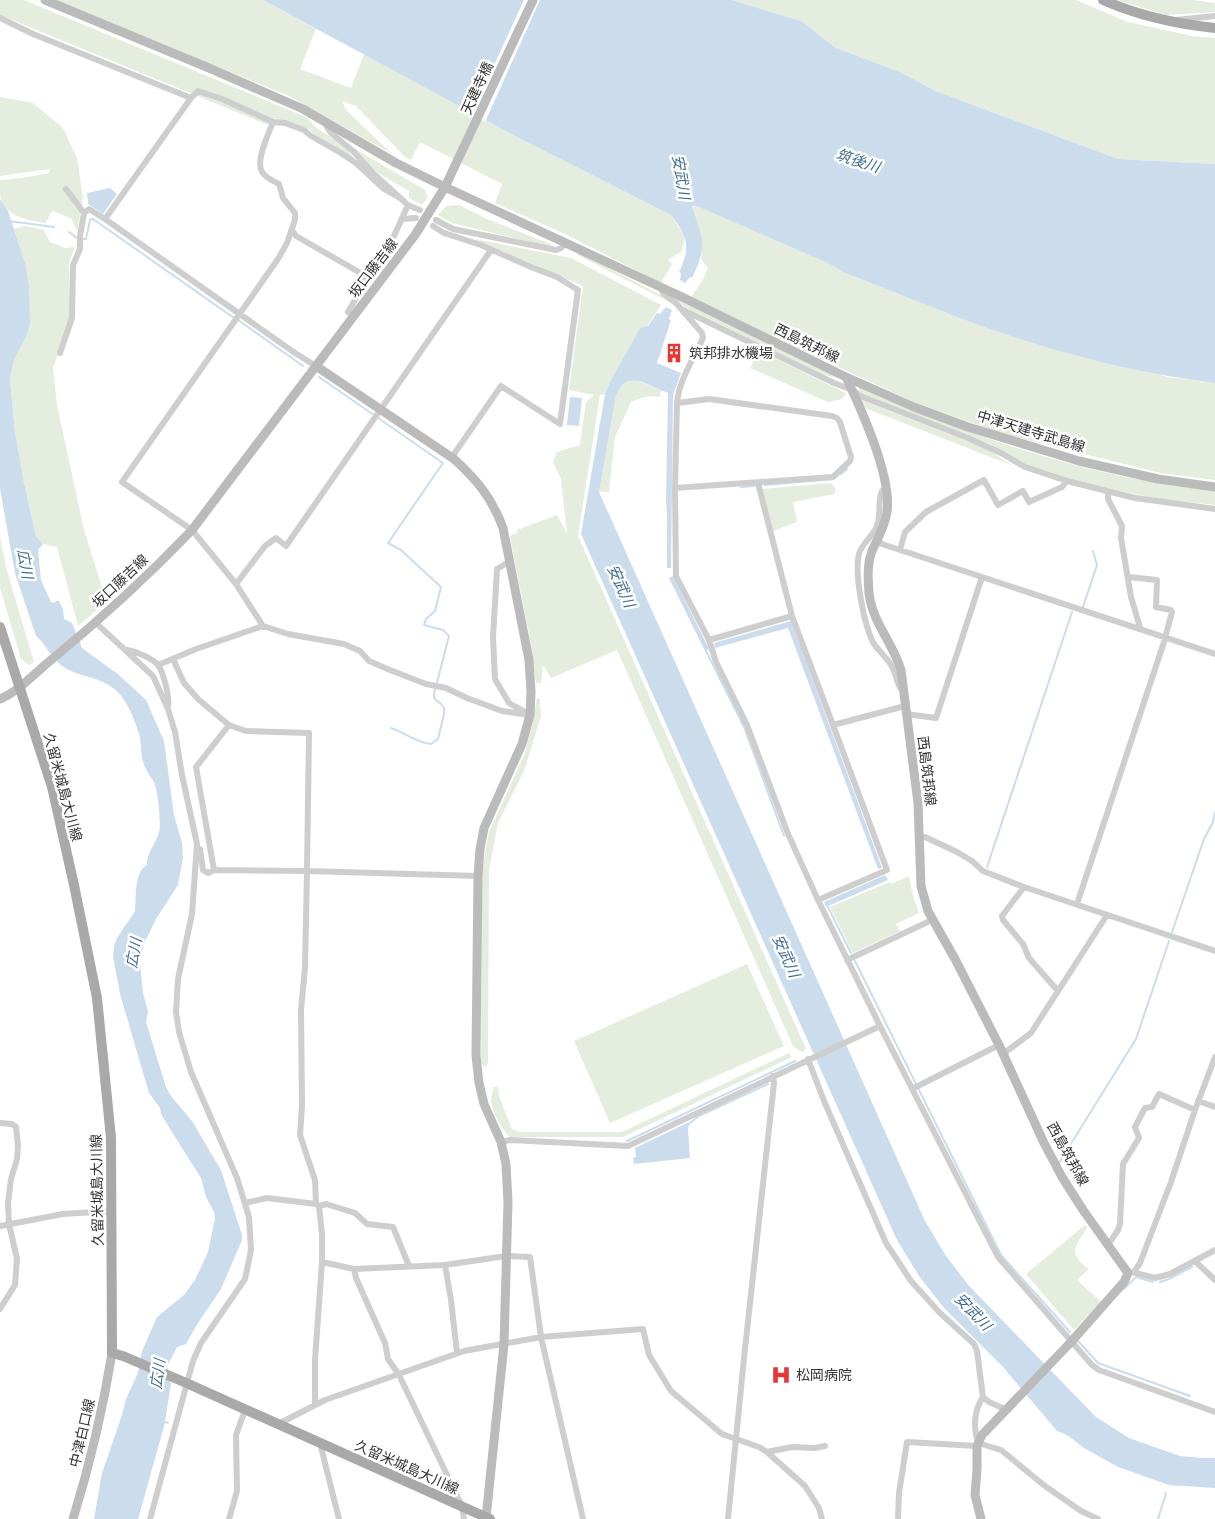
<svg xmlns="http://www.w3.org/2000/svg" width="1215" height="1519" viewBox="0 0 1215 1519" font-family="'Titillium Web','Noto Sans JP',sans-serif">
  <rect width="100%" height="100%" fill="#fff"/>
  <path fill="#e5eddf" d="M0 0H24L306 117 318 129 343 145 355 159 319 139 309 129 275 118 268 125 0 15Z
    M56 0H263L316 29 300 69 351 88 364 54 519 138 671 215 685 237 681 252 668 260 672 264 661 283 565 234 495 203 502 184 420 142 411 160 405 157 356 106 342 101 346 110 392 154 291 97Z
    M732 0H1076L1128 22 1192 36 1215 38V164L1118 159 936 91 900 72 836 48 801 21Z
    M1117 0H1193L1215 3V12L1166 15Z
    M0 97 33 103 63 128 77 158 83 198 77 231 71 218 52 211 46 223C30 221 8 217 1 200 0 195 0 186 0 180L22 178 49 173 50 169 0 176Z
    M350 146 425 190 428 197 422 205 409 198V191L378 173Z
    M459 205 487 219 553 245 547 246 452 223 438 215 446 206Z
    M692 205H694L831 264 845 273 945 312 1168 377 1215 383V480L1161 473 1003 434 914 402 782 341 691 297 702 281 708 268 701 259C704 239 698 224 692 205Z
    M25 226 44 230 50 242 65 248 75 247 69 263 70 320 53 368 57 405 84 530 105 597 138 575 78 626 57 547 43 544 36 536 24 483 15 432 10 379 14 360 26 337 29 286 26 266 14 229Z
    M474 239 571 258 661 305 609 384 605 394 600 395 578 536 806 1049 802 1052 793 1046 617 650 551 678 543 665 541 683H536L530 639 510 537 512 534H517V530L557 515 567 534 561 479 553 462 557 452 580 445 586 402 594 395 569 390 583 286Z
    M576 254H582L668 299 673 304Z
    M673 297 833 374V377L822 374 685 307Z
    M745 347 754 348 846 393 842 399 828 402 750 368 756 356Z
    M635 380 662 390 659 397C649 395 640 398 631 402L615 437 609 492H599L616 396C620 385 623 382 635 380Z
    M858 386C954 429 1055 466 1158 483 1177 487 1196 488 1215 491V505L1157 499 1067 479 1025 465 990 444 860 394Z
    M861 400 988 449 1011 465 865 408Z
    M831 483 836 490 834 494 793 502 797 522 773 531 762 489Z
    M0 537 7 571 34 662 29 665 21 659 0 588Z
    M537 698 540 699 541 716 524 771 498 823 489 870 488 1064 486 1067 481 1064 482 870 489 832 525 753 533 721Z
    M909 876 913 896 919 913 896 924 900 931 853 953 830 907 890 882 891 884Z
    M747 964 784 1046 610 1123 574 1041Z
    M789 1053 792 1057 623 1137H510C502 1130 492 1111 491 1100 491 1095 493 1091 494 1087L498 1086 499 1096 512 1129 520 1132H622Z
    M1085 1225 1087 1228C1074 1247 1068 1253 1089 1269L1077 1280 1101 1302 1074 1330 1026 1274Z"/>
  <path fill="#cbdded" d="M263 0H732L801 21 836 48 900 72 936 91 1118 159 1215 164V383C1152 375 1090 361 1030 342 967 323 906 296 845 273L830 264 694 205 692 206C703 239 708 245 692 278L690 277 685 283 680 280 681 273 679 272C691 247 688 237 671 215L519 138Z
    M110 188 117 194 103 214 88 204 87 193Z
    M0 199 8 211 26 266 29 286 30 324 26 337 14 360 10 379 15 432 24 483 36 536 43 544 38 550 41 580 51 602 54 603 56 601H59L63 609 64 619 72 623 82 648 119 675 146 700 164 741 174 815 182 843 183 858 178 885 156 919 143 946 140 964 143 993 148 1011 146 1022 166 1087 171 1096 192 1121 221 1170 242 1235V1240L221 1289 198 1323 186 1344 177 1347 167 1367 171 1384 165 1421 169 1422 168 1424 165 1423 138 1519H94L102 1473 122 1415 126 1399 138 1373 142 1351 157 1317 184 1295 195 1280 208 1252 215 1218 214 1212 206 1197 201 1178 175 1137 161 1114 160 1108 149 1093 120 994 113 956 114 946 117 938 135 911 136 888 138 878 141 870 147 865C146 851 160 841 160 825 159 811 159 793 153 780 150 776 147 772 145 767 140 757 142 744 139 734 134 718 126 697 113 688 98 676 76 677 61 665 50 657 46 644 36 636L15 573 0 489Z
    M666 307 672 310 669 319 671 320 657 363 681 373 673 395 671 568H667V514L666 502 668 393C647 385 626 368 616 396L599 492 925 1221 946 1256 970 1287 1096 1417 1129 1438 1180 1456 1202 1458H1215V1488L1169 1485 1118 1467 1084 1448 1067 1435 1057 1431 1003 1367 944 1308 919 1276 897 1240 581 534 605 394 609 384 640 328 648 326 657 313 660 314Z
    M570 397 582 398 579 426 567 425Z
    M673 576 709 649 705 651 669 578Z
    M791 621 882 868 878 869 788 628 715 648 714 643Z
    M885 875 888 880 826 907 824 902Z
    M687 1123H690L688 1128 690 1158 634 1164 633 1158 636 1157 635 1148Z"/>
  <path fill="#fff" d="M524 0H540L485 122 471 115Z"/>
  <g fill="none" stroke-linecap="round" stroke-linejoin="round">
    <path stroke="#cbdded" stroke-width="2" d="M9 221 54 227
      M69 232 78 239
      M83 239H86L90 220 93 219 234 318
      M238 320 303 366
      M319 377 443 463 388 543 401 550 441 587 435 611 426 619 424 625 443 630 449 636 434 694V698L441 704 444 708V714L438 739 431 744C418 744 404 732 391 728
      M841 474 847 469
      M765 485 833 479
      M741 487 754 486
      M1083 607 1097 565 1093 551
      M706 651 744 727 784 836
      M987 867 1072 612
      M828 907 851 953
      M1172 932 1204 839 1213 822 1215 812
      M855 961 916 1084
      M919 1090 1001 1255 1070 1332
      M690 1123 699 1116 768 1084
      M627 1141 795 1061
      M1059 1163 1136 1039 1169 941
      M1160 1282 1169 1279 1192 1267
      M1124 1289 1136 1277 1153 1282
      M1078 1341 1098 1363 1190 1396
      M1158 1519 1166 1493"/>
    <path stroke="#cecece" stroke-width="6" d="M0 18 33 34 191 98 105 219 295 353 316 366
      M1175 20 1215 16
      M191 98 198 91 222 99 273 122 285 123 304 130 311 136 341 153 356 163 384 189 400 198
      M273 122C269 133 255 161 262 172 266 178 273 181 279 184L283 198 295 213V220L287 243 278 259 122 482 192 530 236 584 263 626 288 634 344 644 360 651 369 661 390 670 426 684 446 688 467 698 502 711 530 715
      M327 123V127L331 133 353 151 375 175 408 205 420 210
      M84 213 89 209 105 219
      M402 219 416 218
      M436 220 453 229 556 250 561 248 566 243
      M433 226 444 233 481 245 531 267 557 277 578 290 560 424 501 386 452 457
      M292 230 296 236 364 275 370 277 393 238 408 205
      M660 286 663 293 676 303 702 333 703 338C694 359 679 379 677 403
      M681 309 834 383 852 390 860 396 968 438 1001 453 1025 467 1067 481 1135 498 1215 509
      M353 316 348 312C355 300 362 289 364 275
      M60 353 72 318 73 265 80 249V236L84 213 66 189
      M758 483 792 616 833 725 905 706
      M675 488 833 477 850 461 851 457 840 422 837 418 832 416 709 399 677 403 675 488 676 576 709 640 716 662 747 725 788 834 818 900 880 1026 998 1257 1092 1365 1099 1370 1215 1412
      M886 490 882 491C877 500 882 517 876 528 872 537 862 543 859 554 854 573 864 626 874 644 879 651 886 657 891 665 897 674 896 684 903 692
      M1108 492V499L1122 526 1121 538 1131 597 1139 624 1140 629
      M878 541 882 544 1215 654
      M900 550 905 532 926 512 984 480 998 505 1023 491 1029 502 1062 487 1067 481
      M510 561 497 569 493 637 495 679 509 703 527 713
      M236 584 265 546 276 538 286 546 491 250
      M96 623 153 676 168 709 175 732 182 775 197 844 192 914 178 979 176 1012 179 1032 191 1072 237 1178 249 1217 251 1250 245 1279 201 1343 193 1361 150 1519
      M709 640 792 616
      M127 650C135 651 152 658 158 665 163 671 170 698 168 706
      M173 659 184 683 198 699 229 725 246 731 309 733 307 871 305 968 301 1010 302 1106 300 1135 315 1180 316 1204
      M158 665 196 649 263 626
      M906 714 936 718 982 577
      M920 837H925L957 852 972 861 983 871 1024 887 1215 951
      M200 849 203 870 208 873 214 870 307 871 478 876
      M214 870 196 767 229 725
      M1024 887 1002 916 1003 920 1023 944 1029 958 1058 991
      M818 900 887 870 833 725
      M1077 904 1164 642 1172 612 1171 610 1156 607 1157 580 1129 577
      M847 960 932 920
      M1003 1054 1031 1033 1107 915
      M808 1059 824 1101 886 1243 911 1281 940 1313 974 1344 977 1351 983 1397 989 1402 1005 1409
      M912 1089 999 1045
      M1198 1101 1215 1107
      M0 1123 12 1124 16 1127 18 1146 17 1159 11 1179 8 1203 9 1224 17 1259 15 1285 0 1309
      M501 1142 510 1140 628 1146 880 1026
      M245 1203 267 1198 316 1204 319 1206 322 1235V1262L354 1269 356 1278 385 1343 388 1359 399 1375 462 1506 464 1519
      M319 1206 326 1204 355 1213 367 1224 393 1227 409 1266
      M0 1226 63 1214 112 1211
      M1108 1245 1118 1230 1120 1224 1123 1164 1139 1138 1135 1127 1145 1108 1152 1107 1159 1094 1195 1110
      M1195 1261 1215 1280
      M445 1265 451 1300 457 1353
      M354 1269 445 1265 506 1256 530 1257 541 1337 583 1519
      M1132 1272 1155 1278 1170 1274 1215 1250
      M1134 1272 1140 1263 1171 1182 1195 1110 1215 1057
      M983 1397C974 1410 973 1428 978 1443L1001 1450 1045 1486 1081 1511 1098 1519
      M315 1405V1360L322 1262
      M278 1424 325 1400 464 1351 541 1337 643 1329 649 1355 671 1391 722 1434 759 1447 767 1452 805 1486 819 1508 822 1519
      M320 1443 339 1519
      M767 1452 792 1447 815 1448 825 1446
      M229 1519 237 1491 236 1435 245 1410
      M728 1519 744 1358 774 1083 773 1076
      M898 1519 899 1493 907 1442 977 1446"/>
    <path stroke="#bbb" stroke-width="9" d="M45 0 209 68 303 109 396 163 445 187 680 296 846 377 914 407 968 427 1079 461 1158 479 1215 487
      M316 366 454 459C477 480 492 498 503 528L529 660 531 692 530 715 522 744 484 828 480 849 478 876 476 1056 479 1083 484 1104 501 1142 506 1164 508 1202 504 1344 486 1518
      M846 377C861 409 892 476 887 512 885 526 878 538 872 551 867 564 868 579 869 593 872 622 893 643 901 670L918 803 921 886 928 911 955 959 999 1045 1044 1143 1062 1177 1083 1210 1128 1273 1124 1282 1071 1342 982 1435 977 1446V1469L975 1495 981 1519
      M0 699C19 691 35 673 51 660 101 619 148 576 192 530L415 235 445 187 533 0
      M73 1519C90 1464 103 1409 112 1353"/>
    <path stroke="#a9a9a9" stroke-width="10" d="M1103 0C1139 16 1176 24 1215 28
      M0 627 52 787 74 885 97 998 111 1138 112 1353 123 1356 184 1382 490 1519"/>
  </g>
  <defs>
    <symbol id="building-bare" viewBox="-9 -9 18 18"><path d="M-4-6H4V6H1V3H-1V6H-4ZM-2.5-4.3h1.7v1.8h-1.7ZM.8-4.3h1.7v1.8H.8ZM-2.5-1h1.7V.8h-1.7ZM.8-1h1.7V.8H.8Z" fill="#e53835" stroke="#fff" stroke-width="2.5" paint-order="stroke"/></symbol>
    <symbol id="hospital-bare" viewBox="-9 -9 18 18"><path d="M-5-5h3v3.5h4V-5h3V5h-3V1.5h-4V5h-3Z" fill="#e53835" stroke="#fff" stroke-width="2.5" paint-order="stroke"/></symbol>
  </defs>
  <g fill-rule="evenodd">
    <use href="#building-bare" x="660" y="339" width="28" height="28"/>
    <use href="#hospital-bare" x="767" y="1361" width="28" height="28"/>
  </g>
  <g text-anchor="middle" stroke-width="5" stroke-linejoin="round" paint-order="stroke">
    <g font-size="14" fill="#313131" stroke="#fff">
      <text transform="translate(477 88) rotate(-65)" y="5">天建寺橋</text>
      <text transform="translate(373 268) rotate(-53)" y="5">坂口藤吉線</text>
      <text transform="translate(807 343) rotate(26)" y="5">西島筑邦線</text>
      <text transform="translate(1031 431) rotate(17)" y="5">中津天建寺武島線</text>
      <text transform="translate(120 581) rotate(-43)" y="5">坂口藤吉線</text>
      <text transform="translate(927 771) rotate(83)" y="5">西島筑邦線</text>
      <text transform="translate(63 787) rotate(75)" y="5">久留米城島大川線</text>
      <text transform="translate(1068 1154) rotate(61)" y="5">西島筑邦線</text>
      <text transform="translate(97 1190) rotate(-91)" y="5">久留米城島大川線</text>
      <text transform="translate(82 1433) rotate(-77)" y="5">中津白口線</text>
      <text transform="translate(407 1467) rotate(24)" y="5">久留米城島大川線</text>
    </g>
    <g font-size="14" fill="#313131" stroke="#fff" text-anchor="start">
      <text x="689" y="358">筑邦排水機場</text>
      <text x="796" y="1380">松岡病院</text>
    </g>
    <g font-size="15" font-style="italic" fill="#3e6b93" stroke="#fff">
      <text transform="translate(858 161) rotate(18)" y="5">筑後川</text>
      <text transform="translate(681 177) rotate(81)" y="5">安武川</text>
      <text transform="translate(25 564) rotate(80)" y="5">広川</text>
      <text transform="translate(621 586) rotate(66)" y="5">安武川</text>
      <text transform="translate(134 953) rotate(-80)" y="5">広川</text>
      <text transform="translate(786 956) rotate(66)" y="5">安武川</text>
      <text transform="translate(973 1312) rotate(46)" y="5">安武川</text>
      <text transform="translate(158 1374) rotate(-82)" y="5">広川</text>
    </g>
  </g>
</svg>
